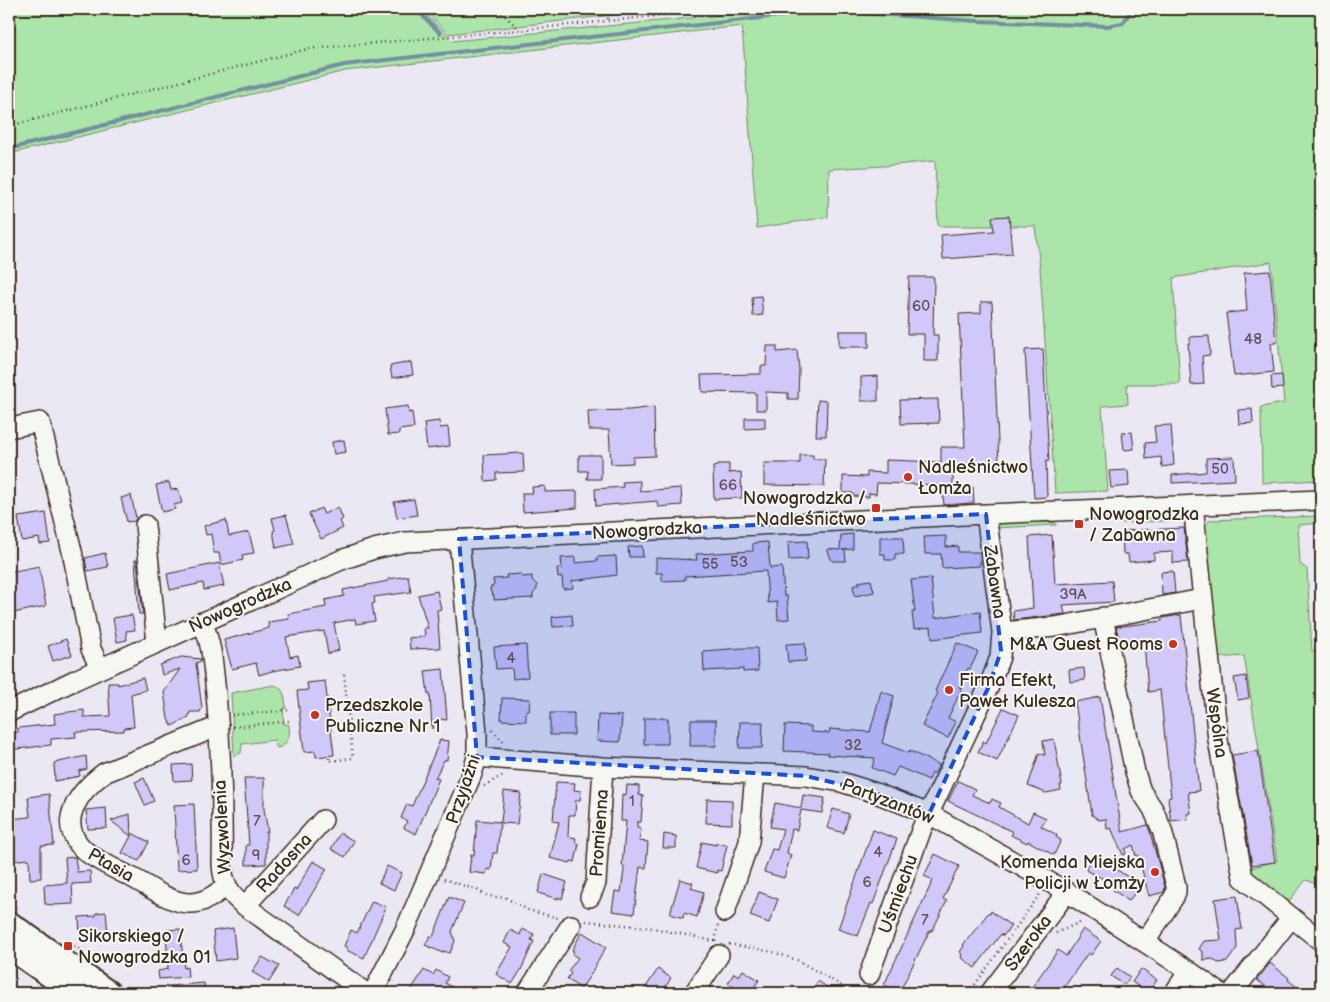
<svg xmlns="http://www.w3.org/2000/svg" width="1330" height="1002" viewBox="0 0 1330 1002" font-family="'Balsamiq Sans',sans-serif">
  <rect width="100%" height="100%" fill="#ebe8f4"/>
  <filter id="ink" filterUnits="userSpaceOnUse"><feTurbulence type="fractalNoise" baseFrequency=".02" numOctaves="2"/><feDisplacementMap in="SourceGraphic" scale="10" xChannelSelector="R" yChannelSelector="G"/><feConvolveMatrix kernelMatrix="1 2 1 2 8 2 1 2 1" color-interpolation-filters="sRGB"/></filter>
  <g filter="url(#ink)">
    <path fill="#abe5a9" stroke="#738864" d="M9 9H421L452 41 784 9H1321V480L1262 483 1261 407 1284 403 1271 262 1173 278 1180 384H1127L1128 404 1102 406 1108 491 1055 493 1040 268 1035 226H938L935 161 884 166 829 169 828 217 757 228 742 26 345 71 9 154Z
      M424 9H666L448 34Z
      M1185 514 1189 520 1120 523V518Z
      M1321 516V523L1298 525 1300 564 1307 569 1312 651H1321V877L1316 884 1306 880 1286 905 1246 869 1277 861 1244 656 1213 658 1201 528 1210 520Z
      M1017 520 1056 523V525L994 528 998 523Z
      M274 685C285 688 285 699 286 708L283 709 284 724 289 725C290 735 289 744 278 748L276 747 275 740 242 744 241 753 234 756 231 693Z"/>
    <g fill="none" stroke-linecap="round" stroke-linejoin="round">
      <path stroke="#738fa1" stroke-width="4" d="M416 9 440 33
        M9 149 344 65 386 60 796 14 848 12 977 21 1107 26 1123 23 1132 9"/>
    </g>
    <path fill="#d2c7f9" stroke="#3b2a1e" d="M1009 216 1012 254 943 259 941 235 994 231 992 217Z
      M1270 271 1276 343H1271L1274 372 1234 376 1226 313 1247 311 1244 273Z
      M909 277H934L933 335H938V361H924V334H907Z
      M761 296 763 315 753 316 752 297Z
      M981 302H992L999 465 973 467V463L953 465V488L973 487 974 503 944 505 942 485 877 483 876 494 869 493V497L853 496V493H843V476L867 477V472L886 473V460L941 462V447H965L959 314 981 313Z
      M839 331H869V347H839Z
      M1209 336 1210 355 1202 356 1204 384 1191 385 1188 343H1190V337Z
      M767 346H777V352L797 350 799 369 798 399H788V393L766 392V410H756V393L702 392 701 375 761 374V366H766Z
      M1043 349 1049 461H1046L1047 497 1034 498 1025 350Z
      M411 362 413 375 392 378 390 366Z
      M1282 375 1283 388 1272 389 1271 376Z
      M878 376V401H861V377Z
      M938 399 939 423 901 424 900 400Z
      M818 400 827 401 826 436H816Z
      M408 406 409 413 412 412 414 428 399 430V434L388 435 385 409Z
      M654 407 655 456 633 457V463L611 464 609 430H589L588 411 630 410Z
      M1252 409 1253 423 1239 424 1238 410Z
      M745 418H765V428L745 429Z
      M439 421 440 428 448 427 450 446 427 449 424 423Z
      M1171 425 1174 465 1162 467 1161 457 1146 459 1145 443 1156 442 1154 426Z
      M1132 432 1134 449 1124 450 1122 433Z
      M344 440 346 452 334 454 332 442Z
      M523 453 524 472 496 473V480L485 481 484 455Z
      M579 455H601V479H587L588 471H579Z
      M800 455H813V459H825L824 486 764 485V463H800Z
      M1234 457 1235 480 1172 483V475L1206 472V458Z
      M718 464H729V473L741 472 742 498 714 499 713 467 718 466Z
      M1128 470 1129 486 1111 488 1109 471Z
      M640 481V491L681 488 682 505 658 507 657 501 596 506 595 489 623 487 622 482Z
      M169 482 171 490 178 489 182 503 174 505 175 509 162 512 156 485Z
      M545 486V492L577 491V508L523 512 522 493H533L532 487Z
      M131 495 136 518 135 521 127 522 121 498Z
      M414 499 417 515 397 518 394 502Z
      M338 507 343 519 340 521 343 528 321 539 309 514 321 508 324 514Z
      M46 513 50 543 40 544 39 538 22 541 18 517Z
      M286 515 294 544 276 548 273 531 275 530 272 518Z
      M226 520 229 536 249 532 254 553 242 555 243 560 221 565 219 553H214L211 534 206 535 204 526Z
      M1184 528 1188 562 1173 563V552L1154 553V560L1129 562 1128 554H1123L1122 531Z
      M853 534V549L842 550H845L846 561H832L827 549 840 550 841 535Z
      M1052 535 1055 584 1112 581 1114 602 1063 605 1065 614 1014 620 1013 611 1033 608 1029 537Z
      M946 536V547L958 546V552H980V566L942 568 941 554H925L924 537Z
      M880 537H903L904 554H895V560H885V554H880Z
      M807 541 808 559 789 560 788 542Z
      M768 542 770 568 782 567 784 596H787L789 619 778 620 777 602 768 603 766 571 685 576V580L662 581V573H656V558L697 560 696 554 753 551V543Z
      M642 546 643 557H629L628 547Z
      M105 553 108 567 87 571 85 558Z
      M616 556 617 575 572 581 573 588 563 589 562 577 558 578 557 568H562L561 558 575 557V563L597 561V557Z
      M135 560H137L143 614H139Z
      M219 563 224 586 204 590 203 583 170 590 167 574Z
      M39 566 46 606 9 614 10 572Z
      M1173 571 1175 593 1162 595 1161 572Z
      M521 574 522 577 532 576V580L537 585V589L533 594V598L494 600V596L491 593 490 588 494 585 493 579 507 578 506 575Z
      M408 576 411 592 374 597 375 603 372 604 375 621 356 624 355 619 334 623 339 650 328 654 324 631 286 637 290 657 298 655 300 666 272 671 259 675 256 663 232 669 224 640 269 628 268 622 289 619 288 614 326 607 325 600 344 596 343 590 388 581V579Z
      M931 578 935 618 980 611 982 633 932 639 931 627 914 629 912 612H915L911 580Z
      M871 580 874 592 855 596 853 586 859 584 858 582Z
      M437 591 441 609 437 610 440 648 410 649 409 638 425 636 424 628H428L418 595Z
      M132 615 135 630 126 631 127 640 117 642 113 618Z
      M572 615 573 626 553 627 552 617Z
      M1181 615 1199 791 1188 792 1191 813 1187 814 1188 819 1171 821 1168 798 1171 797 1160 690 1148 692 1144 643 1121 648 1116 627 1162 621V618Z
      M66 639 72 655 53 661 48 646Z
      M805 643 806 661 788 662 786 644Z
      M957 643 978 652 970 669 968 668 959 687 962 688 948 718 956 722 948 738 922 726 938 693 935 691Z
      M526 645 528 677 513 679 512 668 496 669 494 647Z
      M743 648H757L758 671 743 672V669L704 671 703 651Z
      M181 657 201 659V661L196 663 202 708 200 712H190L188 718 172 726 168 719 164 692 180 669 162 675 160 665Z
      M1084 668 1085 680 1070 682 1069 670Z
      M443 669 447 720 438 719 432 729 430 694H428L425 671Z
      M1246 676 1249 698 1238 700 1234 678Z
      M143 678 146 690 131 694 134 727 124 728V731L75 732 76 737 51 739V745L9 750V733L18 732V728L55 724 54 714 84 710V717L110 716 108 683H118V685Z
      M325 681 334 755 316 757 315 751 304 752 297 691 308 690 307 683Z
      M881 691 894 696 882 743 909 753 910 751 939 765 934 774 932 773 929 780 898 767 893 776 872 768 875 758 828 755V753L784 751 785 725 811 726V732L829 733 830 729 870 732Z
      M1100 697 1122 832 1148 825 1165 887 1164 892 1149 896 1138 855 1136 856 1133 845 1125 849 1126 854 1123 855 1111 828 1107 829 1106 819 1099 820 1092 815 1075 702Z
      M502 698 530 699 529 711 526 710V721L501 720Z
      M1003 708 1019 715 997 761 978 752 983 741 986 743Z
      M550 713H574V735H550Z
      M598 715 622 716 620 742 597 741Z
      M644 718H668V744H644Z
      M691 720H716V746H690Z
      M740 722H763L762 748H739Z
      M1054 739 1062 785H1060L1061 790 1046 793 1028 786 1039 753 1045 755 1043 741Z
      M440 740 449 741 447 760H444L435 778 439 779 416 834 404 828 407 821 401 818 407 804 412 806Z
      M1258 751 1275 862 1252 865 1232 755Z
      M86 756 87 769 79 771 80 776 55 781 54 763Z
      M191 764 192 780 174 781 173 765Z
      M144 778 154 801 145 805 135 782Z
      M244 778H264V809L268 832H266V864L246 865V845H249Z
      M958 781 975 789 972 795 990 803 992 799 1001 803 999 807 1028 823 1033 812 1046 818 1041 826 1057 835 1056 837 1061 840 1054 855 1028 841 1027 843 1011 835 1013 832 948 801Z
      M556 782 575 783 574 790 581 791 580 800H576L575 815H569L568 836 576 838 575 843 579 844 575 862 571 861 570 863 550 858 559 822 553 821Z
      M627 785 639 786V795L643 796 641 822H637V827L641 828 639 841 648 842 646 868 640 867 634 914 612 911 615 891 621 892 624 870V866H622L626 821H621L622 794 626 795Z
      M504 791 521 793 517 824 501 823Z
      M49 794 54 845 41 846V878L30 879 29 859 9 861V819L30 817 28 797Z
      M803 795 825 798 822 813 801 810 797 830 792 829 787 853 791 855 784 878 764 872 772 849 777 850 783 829 770 827 775 803 801 808Z
      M707 799 732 800V824L706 823Z
      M194 804 197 869 177 870 174 805Z
      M106 808 107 828 88 829 86 810Z
      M833 809 849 814 844 833 827 828Z
      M130 814 131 836 132 833 149 842 139 861 122 853 131 836 111 821Z
      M477 820 500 822 497 853H493L491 870 487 869 486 874 469 872 471 855H474Z
      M873 830 897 839 873 904 871 903 858 936 838 929Z
      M340 833 354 841 345 857 331 849Z
      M664 834 676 836V848H663Z
      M702 842 716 845V843L727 845 721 871 717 870V873L696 868Z
      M935 854 959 866 943 899 947 901 932 931 930 930 899 993H888L891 988 884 985 933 880 924 876Z
      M1095 855 1110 863H1107L1140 885 1129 901 1113 890 1116 885 1087 871 1086 868 1091 859H1093Z
      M75 857 77 872 90 871 91 883 72 884 73 904 53 905 45 904 44 885 67 883 65 858Z
      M313 861 327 869 299 915 284 906 294 889 296 890Z
      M387 866 402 873 394 890 379 883Z
      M543 874 567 882 562 899 558 897V899L538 893Z
      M680 879 693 883 691 888 704 892 697 917 684 913 683 918 670 914Z
      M759 892 778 899 769 923 750 916Z
      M1237 896 1242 929 1236 930 1237 948 1227 962 1218 963 1213 959 1203 960V952L1199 949 1204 941 1221 940 1215 899Z
      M449 897 464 903 452 931 455 941 450 953 443 951V953L425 945 430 936 433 937Z
      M372 901 386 907 364 958 346 950 348 948 344 946 351 930 357 933Z
      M991 911 1011 926 1003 936 1001 934 975 968 961 957 962 954 960 952 964 946 963 945 989 912 990 913Z
      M106 912 108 934 80 936 79 917 96 916V913Z
      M233 928 236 958 216 961 213 931Z
      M180 929 184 968 187 967 188 977 159 979 158 971 168 969 166 930Z
      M522 929 534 934 531 940 534 941 521 970 512 984 496 974 512 947 504 943 510 930 520 935Z
      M1083 929 1101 941 1091 955 1088 953 1060 993H1028L1058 950 1066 956Z
      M582 932 606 947 591 974 581 989 567 979 571 973 568 971 578 958 572 954 574 951 572 950Z
      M262 957 279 966 269 982 252 972Z
      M1270 963 1289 978 1288 980 1305 993H1275L1257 980Z
      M1117 968 1130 977 1124 985 1111 976Z
      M658 969 671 978 662 993H642Z
      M1141 969 1157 980 1148 993 1132 982Z
      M424 970 433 975 436 970 448 977 445 983 463 993H409Z
      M743 970 759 980 750 993H743L728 983 734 973 739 976Z
      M818 981 836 993H810Z
      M204 983 205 993H168V986Z"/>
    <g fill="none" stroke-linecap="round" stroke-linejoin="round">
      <defs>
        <path id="minor" d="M9 428 40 422 72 551 91 649 100 668
          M1193 505 1218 740 1243 878 1321 941
          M145 525 157 643
          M1103 617 1135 772 1141 791 1153 809 1162 830 1176 886V892L1174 897 1145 942
          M202 622C213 645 213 669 216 693 221 750 223 808 222 865 223 883 230 895 245 906L366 993
          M1002 632 1055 627 1202 599
          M9 712 75 680 341 560 374 549 405 542 986 514 1321 500
          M219 726 104 773C80 791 55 821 83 849 93 859 119 871 133 878 150 887 169 902 188 903 203 904 215 895 226 886
          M477 757 603 767 806 776 841 782 873 792 929 814 1067 892 1189 971 1220 993
          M590 897 596 883 603 767
          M245 906 323 820
          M725 912 749 842 755 774
          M869 975 922 828 989 686 1000 657 1002 632 986 514
          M373 993 406 928 472 774 477 757V733L459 539
          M527 993 571 925
          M694 993 719 955
          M990 993 1067 892
          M1174 993 1189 971
          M1232 993 1291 918"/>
        <path id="major" d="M9 924 108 993
          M9 946 76 993"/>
      </defs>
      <use href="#minor" stroke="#3b2a1e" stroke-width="22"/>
      <use href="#major" stroke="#3b2a1e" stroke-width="28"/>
      <path stroke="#3b2a1e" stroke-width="2.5" stroke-dasharray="1 4" stroke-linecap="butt" d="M498 9 520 30
        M603 9 609 21
        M9 126 307 49 520 30 724 9
        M232 715 290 710
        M233 727 291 721
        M492 730 506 744
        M329 758V761L353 758 344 674
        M484 786 503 775
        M444 879 477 890 488 896 506 898 528 910 558 918
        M9 901 18 908
        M586 921 653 928 714 941
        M1056 933 1083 921
        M715 941 718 924
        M729 944 773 952 797 960 854 993
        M74 946 86 954
        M125 987 137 993
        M969 993 1040 894"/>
      <use href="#minor" stroke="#f6f6f2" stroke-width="19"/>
      <use href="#major" stroke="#f6f6f2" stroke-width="24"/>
    </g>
  </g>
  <path fill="#1d4ed8" fill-opacity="0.2" stroke="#1d4ed8" stroke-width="4" stroke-dasharray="10 6" stroke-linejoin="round" d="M986 514 1001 651 989 686 929 814 873 792 806 776 477 757 459 539Z"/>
  <g fill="#c8321e" stroke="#f6f6f2" stroke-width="2">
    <circle cx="908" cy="477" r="5"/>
    <rect x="871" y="503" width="10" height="10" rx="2.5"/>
    <rect x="1074" y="519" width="10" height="10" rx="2.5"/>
    <circle cx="1173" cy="644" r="5"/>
    <circle cx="949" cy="690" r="5"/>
    <circle cx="315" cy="715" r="5"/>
    <circle cx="1155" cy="872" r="5"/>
    <rect x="63" y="941" width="10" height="10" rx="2.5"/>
  </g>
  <g text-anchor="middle" stroke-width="4" stroke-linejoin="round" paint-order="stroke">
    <g font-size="15" fill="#615155">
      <text x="921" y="311">60</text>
      <text x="1253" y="344">48</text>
      <text x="1220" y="474">50</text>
      <text x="728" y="490">66</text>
      <text x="739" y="567">53</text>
      <text x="710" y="569">55</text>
      <text x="1073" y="599">39A</text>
      <text x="511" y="663">4</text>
      <text x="853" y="750">32</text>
      <text x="632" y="806">1</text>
      <text x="257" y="826">7</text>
      <text x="878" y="857">4</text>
      <text x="256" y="860">9</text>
      <text x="186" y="865">6</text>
      <text x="867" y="887">6</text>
      <text x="925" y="925">7</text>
    </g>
    <g font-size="18" fill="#3b2a1e" stroke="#f6f6f2" text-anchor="start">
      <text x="918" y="473">Nadleśnictwo<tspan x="918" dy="21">Łomża</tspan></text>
      <text x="866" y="504" text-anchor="end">Nowogrodzka /<tspan x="866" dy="21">Nadleśnictwo</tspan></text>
      <text x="1089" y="520">Nowogrodzka<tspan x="1089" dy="21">/ Zabawna</tspan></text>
      <text x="1163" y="650" text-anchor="end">M&amp;A Guest Rooms</text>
      <text x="959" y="686">Firma Efekt,<tspan x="959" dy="21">Paweł Kulesza</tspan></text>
      <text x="325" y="711">Przedszkole<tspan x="325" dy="21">Publiczne Nr 1</tspan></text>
      <text x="1145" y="868" text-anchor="end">Komenda Miejska<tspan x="1145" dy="21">Policji w Łomży</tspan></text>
      <text x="78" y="942">Sikorskiego /<tspan x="78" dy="21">Nowogrodzka 01</tspan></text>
    </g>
    <g font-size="18" fill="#3b2a1e" stroke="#f6f6f2">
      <text transform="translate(647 530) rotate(-3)" y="6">Nowogrodzka</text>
      <text transform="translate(995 582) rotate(82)" y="6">Zabawna</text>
      <text transform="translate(240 605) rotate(-24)" y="6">Nowogrodzka</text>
      <text transform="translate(1217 723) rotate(82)" y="6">Wspólna</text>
      <text transform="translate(463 789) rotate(-71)" y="6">Przyjaźni</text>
      <text transform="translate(888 801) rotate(21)" y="6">Partyzantów</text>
      <text transform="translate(222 827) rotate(-93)" y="6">Wyzwolenia</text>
      <text transform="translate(599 833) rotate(-86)" y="6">Promienna</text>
      <text transform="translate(284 863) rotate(-48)" y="6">Radosna</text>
      <text transform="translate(111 865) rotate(30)" y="6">Ptasia</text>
      <text transform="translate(898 894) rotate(-70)" y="6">Uśmiechu</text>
      <text transform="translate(1028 943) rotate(-53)" y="6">Szeroka</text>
    </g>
  </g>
  <rect width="1330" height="1002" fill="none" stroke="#f6f6f2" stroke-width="30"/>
  <rect x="15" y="15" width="1300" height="972" fill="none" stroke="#3b2a1e" stroke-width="2" filter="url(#ink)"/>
</svg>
